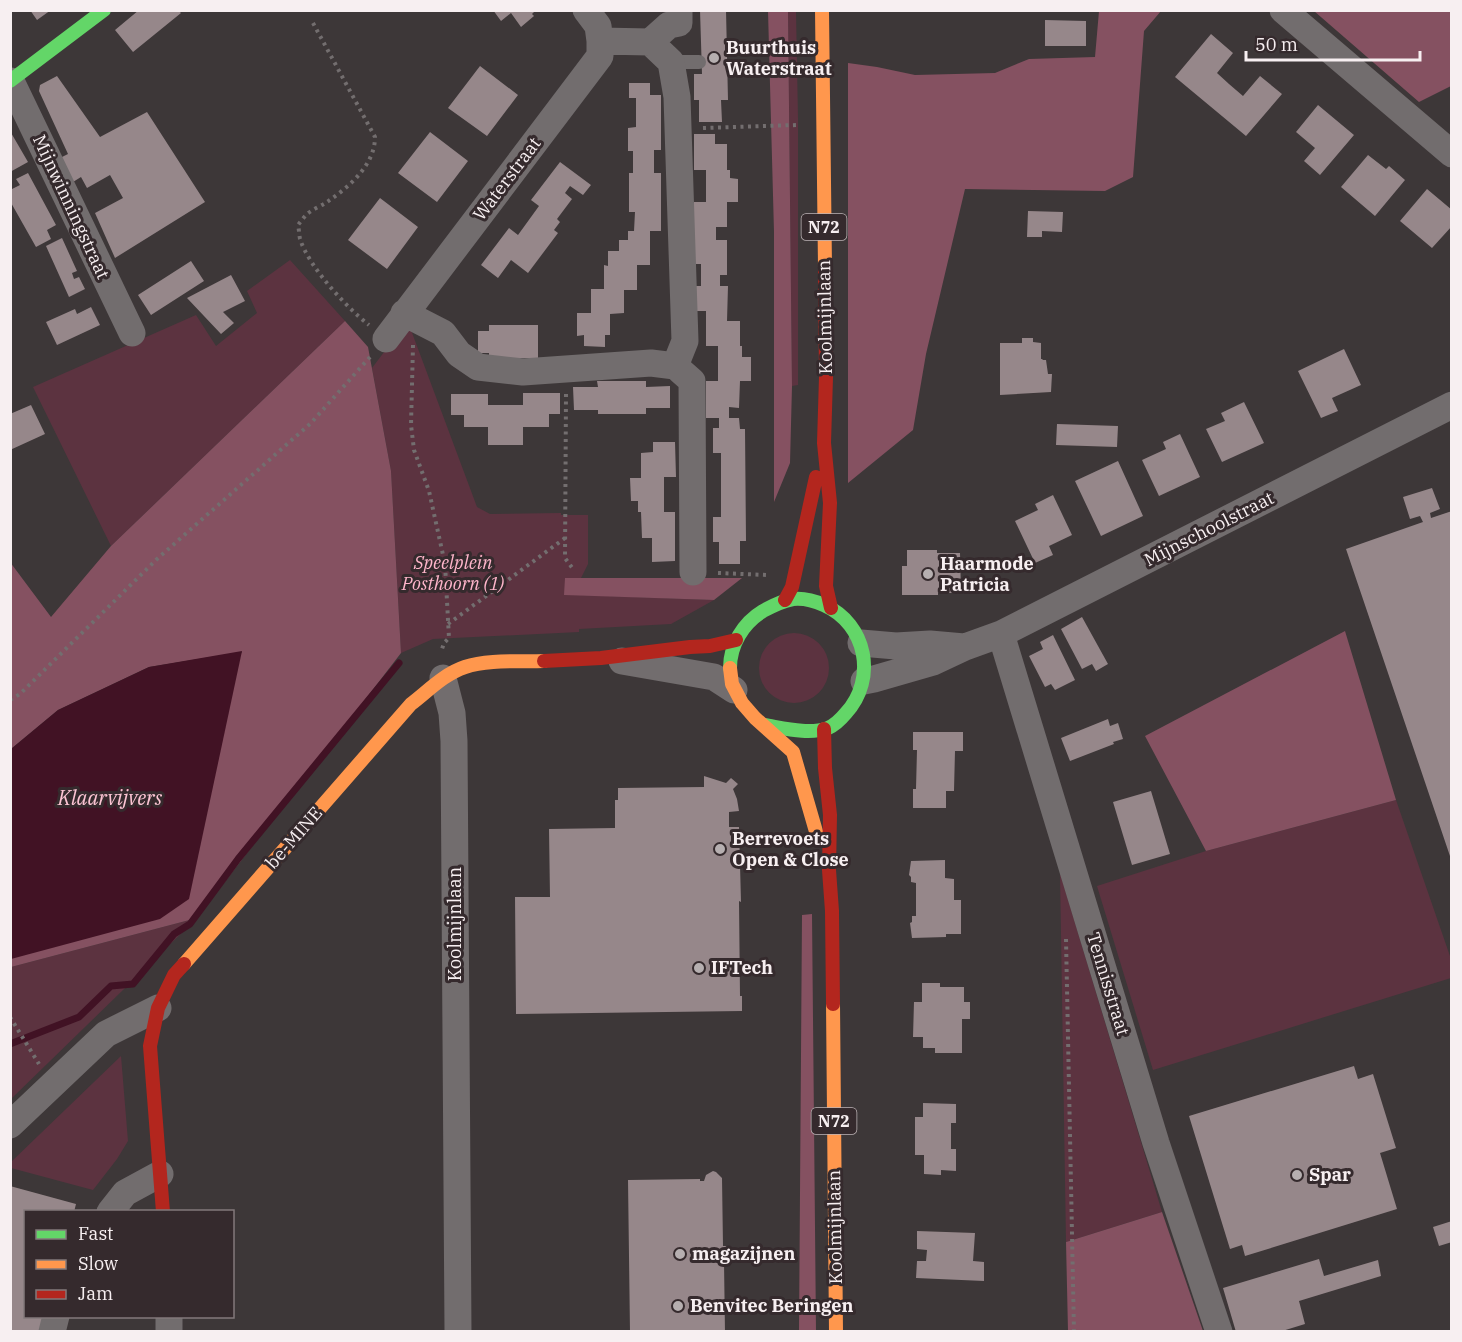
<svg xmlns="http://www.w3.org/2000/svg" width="1462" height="1342" viewBox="0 0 1462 1342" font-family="'IBM Plex Serif',serif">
  <rect width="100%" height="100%" fill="#3d3738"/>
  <path fill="#5c3340" d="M788 11H796L798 118V385L792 386Z
    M290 260 345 321 111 546 33 387 196 315 216 346 257 313 247 291Z
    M411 330 477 507 490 514 561 513V515H588V564L580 580V595L714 600 671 624 579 629V632L433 639 401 653 391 471 372 368 400 331Z
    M759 668a35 35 0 1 1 70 0a35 35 0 1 1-70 0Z
    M1396 800 1451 959V978L1153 1070 1097 886 1206 851Z
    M1060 873 1162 1212 1066 1242Z
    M197 918 11 1099V967Z
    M121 1056 128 1141 117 1159 93 1190 11 1168V1162Z"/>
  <path fill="#855161" d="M768 11H788L792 386 790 463 774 502V232Z
    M1099 11H1161L1144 31 1133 177 1105 191 965 189 926 354 913 430 848 483V63L877 67 915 75 995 73 1029 59 1095 57Z
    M1314 11H1451V86L1419 102Z
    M345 321 368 347 391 471 401 653 197 918 11 967V959L242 652 149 667 58 710 11 749 10 562 51 617 111 546Z
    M565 578H742L714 600 564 595Z
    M1345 631 1396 800 1206 851 1145 736Z
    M812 914 816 1331 799 1332 802 915Z
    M1162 1212 1203 1331H1068L1066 1242Z"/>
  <path fill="#411224" d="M242 651 189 899 160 919 11 959V749L58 710 149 667Z"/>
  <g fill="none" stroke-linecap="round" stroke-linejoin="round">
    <path stroke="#411224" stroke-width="7" d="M10 1044 79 1017 111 986 133 984 174 934 190 924 238 859 399 663"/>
  </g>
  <path fill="#96878a" d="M30 10H51L37 20Z
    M139 10H178L181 13 133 52 115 30Z
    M493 10H536L532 14 534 16 521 27 511 13 501 21Z
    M700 10H726L728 100H721L722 122H699V100H694V74H702Z
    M1045 20 1086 21V46H1045Z
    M1211 34 1233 53 1217 73 1229 84 1243 96 1260 76 1282 94 1246 136 1175 77Z
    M480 66 518 95 487 136 448 108Z
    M57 76 100 137 147 112 205 202 115 258 95 213 123 198 110 175 87 188 81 177 73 182 60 158 68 154 39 91 40 85Z
    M629 83H650V95H661V150H654V173H661V231H650V265H637V290H624V313L610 314V335H605V347L584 346V335L577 336V313H591V289H604V265L608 266V251H619V240H628V231H634L635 212H629V173H633V151H628V128L636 127V98H629Z
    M1318 105 1354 135 1320 175 1304 161 1315 148 1296 132Z
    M10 131 28 162 10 172Z
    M430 132 468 161 437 202 398 173Z
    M694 134H715V144H727V170H730V178L738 179V202H727V227H716V240H727V275H720V286H728L727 321H740V346H742V357H751V381H740L739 408 729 407V418H739L740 429H745L746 541H740V564H719V542H713V517H721V453H713V428H719V418H706V381H718V346H706V311H695V286H701V264H694V202H706V170H694Z
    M1368 155 1386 169 1389 166 1405 180 1375 216 1341 187Z
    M560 162 591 185 583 195 570 186 565 193 572 199 557 219 560 222 554 230 558 233 528 273 511 260 498 278 481 265 509 228 518 235 539 206 531 200Z
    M28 173 56 225 47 230 51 239 36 247 10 201V190L20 185 16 179Z
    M1427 189 1452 210V226L1432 248 1400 221Z
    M380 198 418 227 387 269 348 240Z
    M1028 211 1063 212 1062 232 1042 231V237H1027Z
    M62 238 77 271 72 273 74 279 79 277 85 289 69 297 46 246Z
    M191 261 204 281 151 315 138 295Z
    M231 275 245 301 223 312 234 323 221 334 187 298Z
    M91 307 100 325 57 345 46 322 75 309 77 314Z
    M489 325H538V358H489V353H478V331H489Z
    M1022 338H1033V342L1041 343V359H1042L1043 360H1046L1048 374H1052L1051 392 1000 395V343H1022Z
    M1344 349 1361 385 1332 398 1338 411 1321 418 1298 371Z
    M597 381H646V387L670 386V408H646V414H598V410H574L573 387H598Z
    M523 393H560V414H549V427H523V445H488V427H464V415H451V394H488V405H523Z
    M1244 402 1264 443 1222 462 1206 429 1225 421 1221 413Z
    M31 405 45 434 10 450V414Z
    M1057 424 1118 426 1117 447 1056 445Z
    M1180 434 1200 477 1159 496 1142 460 1166 449 1163 442Z
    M653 442H675L676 477H664V512H675V561L652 562V538H642L641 512H638V501H631L630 478H641V453L653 452Z
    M1118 461 1143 516 1101 536 1075 481Z
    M1432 488 1440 509 1430 513 1431 518 1452 511 1451 859 1346 549 1423 522 1420 516 1410 519 1403 497Z
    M1053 495 1072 535 1049 546 1053 555 1035 563 1015 521 1038 510 1035 504Z
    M907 550H937V553H960L961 593H938V595H902V566H907Z
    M1082 617 1108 664 1096 671 1092 664 1082 669 1061 629Z
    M1053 635 1075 680 1055 690 1051 684 1045 687 1029 656 1043 649 1040 642Z
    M1108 719 1110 726 1118 723 1123 739 1113 742 1114 744 1070 761 1061 738Z
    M913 732H963V751H955L954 791H946V808H913V789H916L917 750H913Z
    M704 776 726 783 731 778 738 784 733 789 737 799 739 811 729 812V827H739L741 902 739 901 740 996H742V1011L516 1014 515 897H550L549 829 615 828V800H618V788L704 787Z
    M1151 791 1170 854 1132 865 1113 802Z
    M945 860V878L954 879V900H961V934H946V937L912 938 910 923 912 922V916H916V883L911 882V877L909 875 911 861Z
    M922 983H940V987H964V1002H970V1019H962V1053H935V1048H923V1037H913L914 1002H922Z
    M1354 1066 1358 1079 1373 1074 1396 1148 1380 1153 1397 1209 1245 1256 1242 1245 1230 1249 1189 1116Z
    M923 1103 956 1104V1123H951V1149H956V1171L941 1170V1175L924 1174V1155H915V1117H923Z
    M713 1171 716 1172 722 1178 723 1246H731L730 1262H724L725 1332H630L628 1180 700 1179V1181H704L706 1175Z
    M10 1186 76 1204 74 1212H26V1316H46L42 1332H10Z
    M1452 1221V1242L1439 1246 1433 1227Z
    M917 1231 975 1233 973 1261 984 1262V1281L916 1278 917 1261H926L927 1250 917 1249Z
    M1319 1259 1324 1276 1378 1260 1381 1276 1299 1301 1305 1324 1279 1332H1236L1223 1288Z"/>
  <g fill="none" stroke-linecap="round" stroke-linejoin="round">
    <path stroke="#736e6f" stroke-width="4" stroke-dasharray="3 4.5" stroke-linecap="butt" d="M313 23 375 137C375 165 349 187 327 202 321 206 313 209 307 214 304 217 301 221 298 225 299 229 299 234 300 239 309 267 346 307 369 325
      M703 128 797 125
      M413 345 411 425 414 450 429 491 445 564 449 638 444 643 442 649
      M566 394 565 558 573 569
      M718 573 767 575
      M448 624 565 538
      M10 700 20 694 156 560 311 423 370 357
      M1066 939 1074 1332
      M10 1017 39 1064"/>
    <path stroke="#726d6e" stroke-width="14" d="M671 62H699"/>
    <path stroke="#726d6e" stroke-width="27" d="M1283 10 1452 154
      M600 41 650 42 671 62 677 97 685 341 675 366
      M650 42 669 25 679 23V10
      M11 81 132 333
      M404 313 443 333 459 354 478 367 523 372 651 363 675 366 692 381 693 572
      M386 339 600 56V41L598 26 586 10
      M1001 634 1156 1143 1219 1332
      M861 643 896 646 930 644 964 647
      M622 661 714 677 734 690
      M443 678 452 713 454 741 458 1332
      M864 681 874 679 933 662 965 647 1001 634 1452 405
      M10 1125 106 1034 158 1008
      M110 1212 125 1193 160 1174
      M169 1316V1332
      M52 1332 56 1316"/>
    <path stroke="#63d668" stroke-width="14" d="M10 81 104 10
      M730 668C730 645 743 623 763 611 772 606 782 601 793 599 803 598 815 601 824 605 867 624 877 679 846 713 841 719 835 725 828 728 809 735 783 728 764 725"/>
    <path stroke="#ff974d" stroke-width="14" d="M822 10 825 267
      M730 668 732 684 742 703 755 718 793 752 817 835
      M184 964 411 704C428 691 444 674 465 667 488 659 520 662 544 661
      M833 1004 836 1332"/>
    <path stroke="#b3261e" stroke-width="14" d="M825 267 826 377 824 443 830 503 826 586 831 608
      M785 600 792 587 816 477
      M544 661 601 658 690 647 710 646 736 640
      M824 729 825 768 830 815 829 870 832 911 833 1004
      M163 1212 150 1046 158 1008 174 975 184 964"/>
  </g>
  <g fill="#b6afb0" stroke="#352a2d" stroke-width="2">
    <circle cx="714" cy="58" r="6"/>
    <circle cx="928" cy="574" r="6"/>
    <circle cx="720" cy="849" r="6"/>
    <circle cx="699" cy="968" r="6"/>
    <circle cx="1297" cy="1175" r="6"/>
    <circle cx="680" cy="1254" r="6"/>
    <circle cx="678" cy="1306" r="6"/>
  </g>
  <g text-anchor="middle" stroke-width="6" stroke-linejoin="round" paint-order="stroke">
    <g fill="#352a2d" stroke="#bdb4b6" stroke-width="1.5">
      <rect x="801.5" y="214" width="45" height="26" rx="4.5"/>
      <rect x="811.5" y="1108" width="45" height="26" rx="4.5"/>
    </g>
    <g font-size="16" font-weight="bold" fill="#f7eff1">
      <text x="824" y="233">N72</text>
      <text x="834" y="1127">N72</text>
    </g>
    <g font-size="18" font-weight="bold" fill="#f7eff1" stroke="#352a2d" text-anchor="start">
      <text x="726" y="54">Buurthuis<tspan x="726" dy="21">Waterstraat</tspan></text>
      <text x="940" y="570">Haarmode<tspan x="940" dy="21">Patricia</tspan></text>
      <text x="732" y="845">Berrevoets<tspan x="732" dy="21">Open &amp; Close</tspan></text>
      <text x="711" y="974">IFTech</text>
      <text x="1309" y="1181">Spar</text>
      <text x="692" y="1260">magazijnen</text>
      <text x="690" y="1312">Benvitec Beringen</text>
    </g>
    <g font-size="18" fill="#f7eff1" stroke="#352a2d">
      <text transform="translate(507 179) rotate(-53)" y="6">Waterstraat</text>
      <text transform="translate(71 207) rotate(65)" y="6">Mijnwinningstraat</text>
      <text transform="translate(825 317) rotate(-91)" y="6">Koolmijnlaan</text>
      <text transform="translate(1209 529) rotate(-27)" y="6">Mijnschoolstraat</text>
      <text transform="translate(294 838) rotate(-49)" y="6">be-MINE</text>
      <text transform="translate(455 924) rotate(-90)" y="6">Koolmijnlaan</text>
      <text transform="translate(1108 984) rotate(73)" y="6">Tennisstraat</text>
      <text transform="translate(835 1227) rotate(-91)" y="6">Koolmijnlaan</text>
    </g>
    <g font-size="18" font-style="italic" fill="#feb5ca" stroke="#352a2d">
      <text x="453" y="569">Speelplein<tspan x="453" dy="21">Posthoorn (1)</tspan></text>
    </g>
    <g font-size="20" font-style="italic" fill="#fdc5d4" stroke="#352a2d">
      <text x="110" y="805">Klaarvijvers</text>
    </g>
  </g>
  <rect width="1462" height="1342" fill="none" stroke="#f7eff1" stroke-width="24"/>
  <rect x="24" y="1210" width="210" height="108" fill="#352a2d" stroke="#83797b" stroke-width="1.5"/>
  <rect x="36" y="1230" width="30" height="9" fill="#63d668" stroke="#83797b" stroke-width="1.5"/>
  <text x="78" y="1240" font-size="18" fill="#f7eff1">Fast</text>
  <rect x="36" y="1260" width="30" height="9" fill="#ff974d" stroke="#83797b" stroke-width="1.5"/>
  <text x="78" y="1270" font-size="18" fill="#f7eff1">Slow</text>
  <rect x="36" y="1290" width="30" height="9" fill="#b3261e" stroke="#83797b" stroke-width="1.5"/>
  <text x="78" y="1300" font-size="18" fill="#f7eff1">Jam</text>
  <path d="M1246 51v9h174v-9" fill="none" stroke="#f7eff1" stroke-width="3"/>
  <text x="1255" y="51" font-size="18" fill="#f7eff1" stroke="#352a2d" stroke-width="4.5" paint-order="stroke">50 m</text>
</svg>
